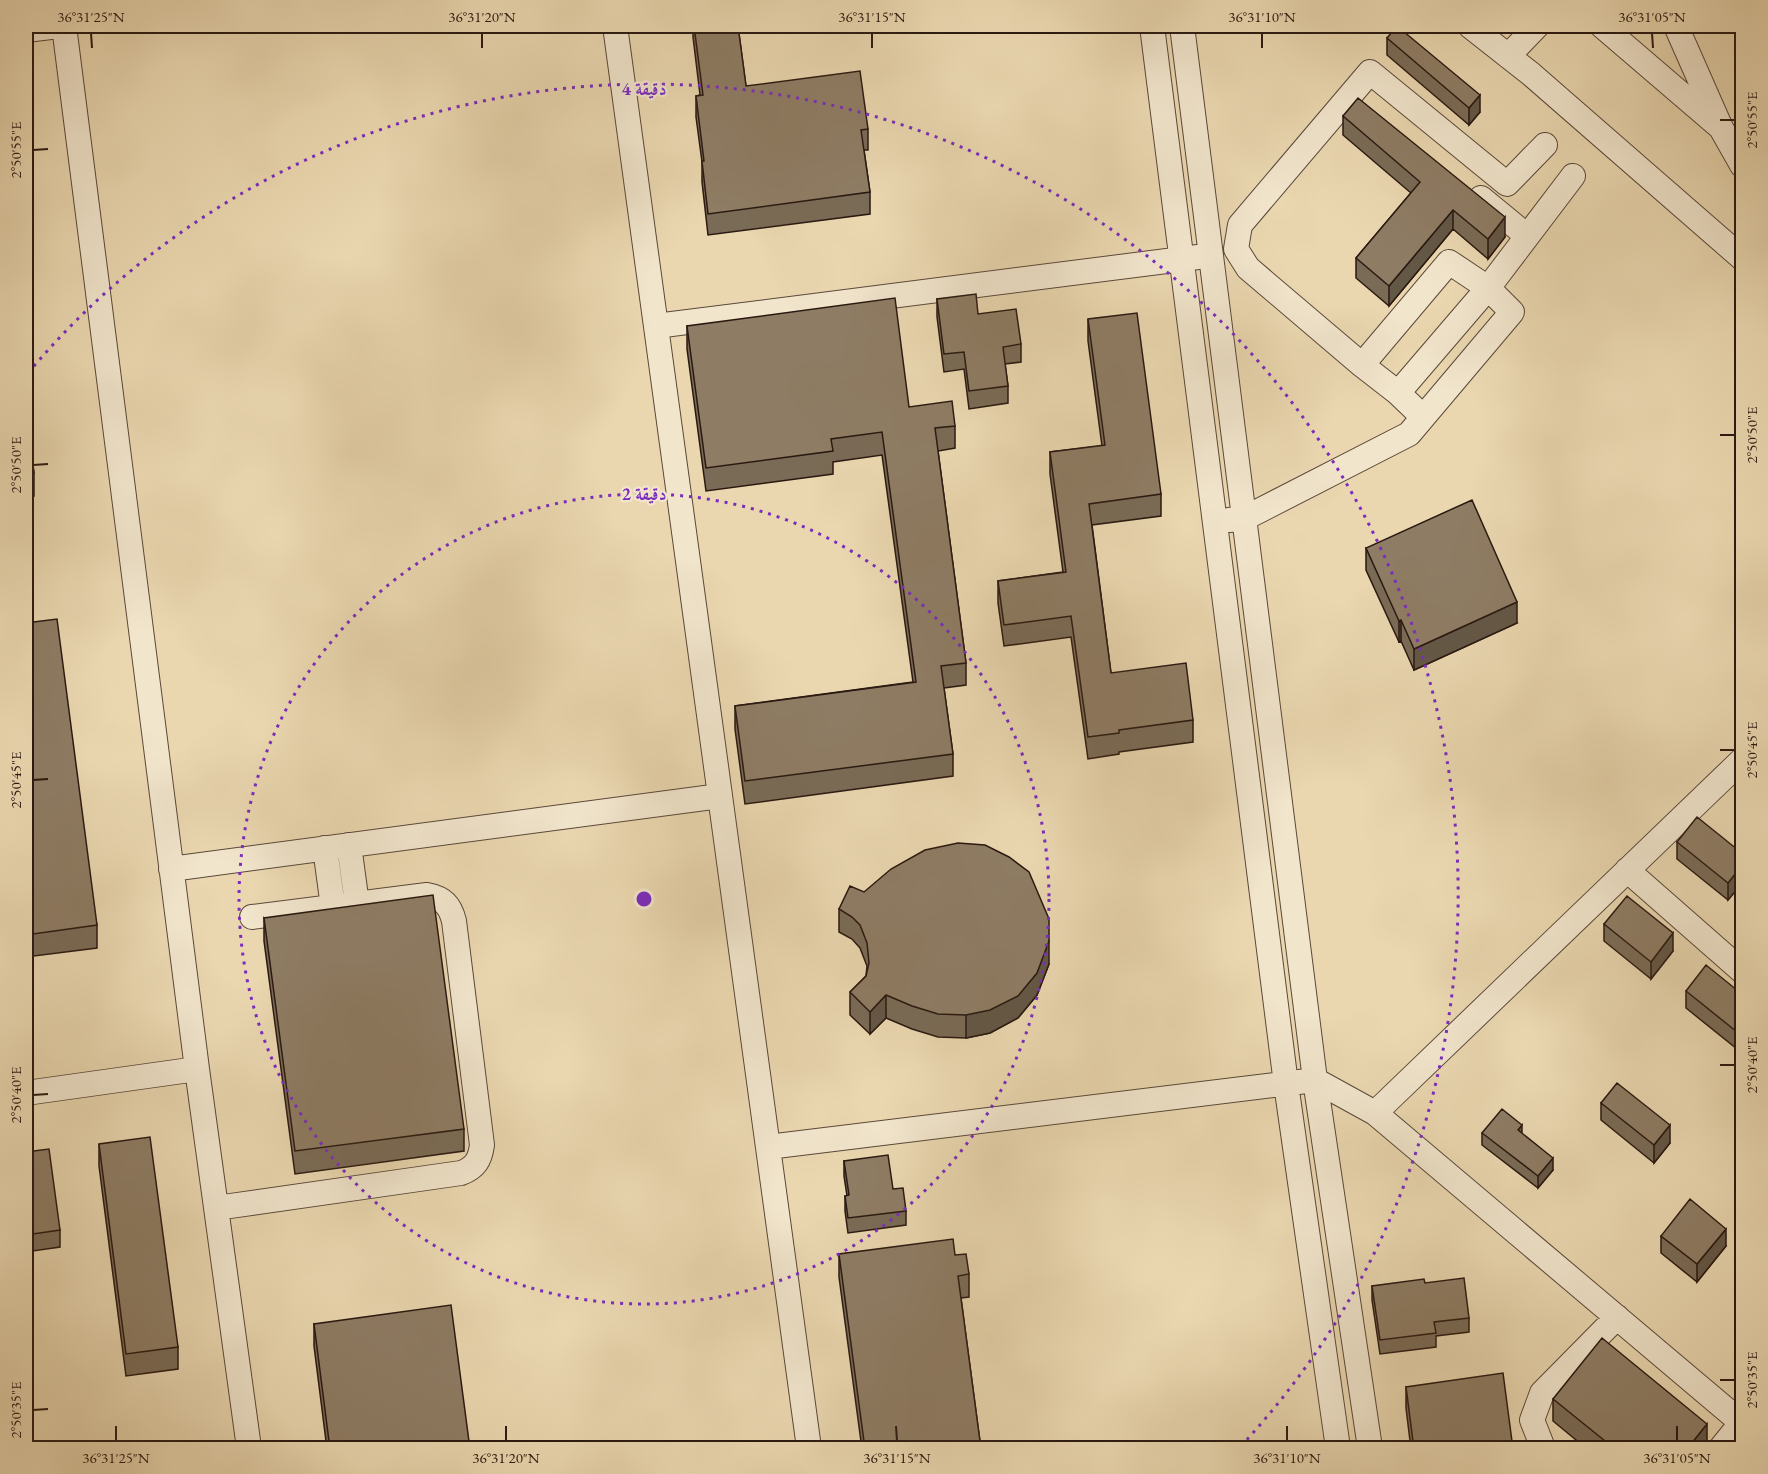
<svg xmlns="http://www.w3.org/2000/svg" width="1768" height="1474" viewBox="0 0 1768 1474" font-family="'EB Garamond',Amiri,serif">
  <rect width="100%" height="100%" fill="#ead7b0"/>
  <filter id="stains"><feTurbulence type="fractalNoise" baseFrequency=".00333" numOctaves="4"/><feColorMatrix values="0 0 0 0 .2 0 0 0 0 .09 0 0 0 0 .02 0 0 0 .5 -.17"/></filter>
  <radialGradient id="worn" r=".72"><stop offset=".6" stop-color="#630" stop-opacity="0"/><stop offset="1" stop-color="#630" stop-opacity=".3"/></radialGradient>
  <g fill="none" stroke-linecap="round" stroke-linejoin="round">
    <defs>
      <path id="minor" d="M64 26 197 1069 249 1448
        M615 26 809 1448
        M1152 26 1286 1084 1338 1448
        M1182 26 1315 1080 1370 1448
        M1470 26 1531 74 1742 258
        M1602 26 1721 128
        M1676 26 1721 128 1742 165
        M26 30 59 26
        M1508 56 1537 26
        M1481 198 1527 236
        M656 326 1198 257
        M1398 393 1488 288 1573 176
        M1423 417 1398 393 1362 365 1248 268 1236 249 1240 225 1370 72 1507 184 1545 145
        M1229 520 1245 518 1409 434 1512 312 1488 288 1449 262 1362 365
        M349 845 357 904
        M325 848 333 907
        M171 869 720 796
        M1627 870 1742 971
        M26 1093 197 1069
        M1375 1113 1742 760
        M768 1147 1315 1080 1375 1113 1742 1423
        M216 1208 461 1173C475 1168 480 1160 482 1145L454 921C450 905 443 898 427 895L252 917
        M1543 1448 1532 1420 1542 1393 1617 1317
        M1721 1448 1742 1422"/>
    </defs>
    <use href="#minor" stroke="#5a4839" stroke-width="26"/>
    <use href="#minor" stroke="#f1e5cc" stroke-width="24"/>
  </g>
  <path fill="#7a6b56" stroke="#2a1911" stroke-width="1.5" d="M693 26H738L746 86 868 129V150H864L870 192V214L708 235 702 182V162L696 117V96L700 95 693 37Z
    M1387 38 1480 112 1469 125 1387 55Z
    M1343 116 1505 237 1488 259 1453 229 1389 306 1356 278V258L1411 193 1343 135Z
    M937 299 978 314 1021 344V362L1005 364 1008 386V403L969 409 964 369 944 372 937 317Z
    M1088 319 1161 494V516L1092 525 1111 673 1193 720V742L1119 752V754L1088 759 1071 637 1004 646 998 603V581L1063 572 1050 474V452L1102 446 1088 341Z
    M687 326 909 407 955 426V448L938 451 966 663V685L944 688 953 754V776L745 804 735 729V706L913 682 882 455 833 462V474L706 491 687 349Z
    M26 413 34 473V496L26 497Z
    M1366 548 1517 623 1414 670 1401 641 1399 642 1366 570Z
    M26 623 97 925V948L26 957Z
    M1677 842 1743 854V882L1728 900 1677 859Z
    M839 909 1049 964 1037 995 1018 1018 990 1033 966 1038 938 1037 912 1029 886 1018 870 1034 850 1015V992L866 976 867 966 860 948 852 939 839 932Z
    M264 918 464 1129V1151L295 1174 264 941Z
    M1604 924 1673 951 1651 979 1604 941Z
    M1686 991 1743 995V1052L1742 1053 1686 1008Z
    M1601 1103 1670 1143 1654 1163 1601 1120Z
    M1482 1133 1522 1134 1553 1170 1538 1188 1482 1145Z
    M99 1144 178 1347V1369L126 1376 99 1166Z
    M26 1152 60 1230V1247L26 1252Z
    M844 1161 893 1189 906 1211V1225L848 1233 845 1211V1196H847L844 1176Z
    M1661 1236 1726 1246 1697 1282 1661 1253Z
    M839 1254 955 1255 969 1274V1297L961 1298 981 1449H862L839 1277Z
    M1372 1286 1469 1318V1332L1436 1336V1347L1380 1354 1372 1300Z
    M314 1324 470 1449H327L314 1346Z
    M1406 1387 1513 1449H1411L1406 1408Z
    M1553 1399 1707 1446 1705 1449H1587L1553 1421Z"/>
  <path fill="#635746" stroke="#2a1911" stroke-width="1.5" d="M1480 95V112L1469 125V108Z
    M1453 210V229L1389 306V286Z
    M1505 217V237L1488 259V239Z
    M1517 602V623L1414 670V649Z
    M1401 620V641L1399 642V621Z
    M1743 864V882L1728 900V883Z
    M1673 933V951L1651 979V962Z
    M1049 941V964L1037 995 1018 1018 990 1033 966 1038V1015Z
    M886 995V1018L870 1034V1012Z
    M1743 1035V1052L1742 1053V1036Z
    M1522 1125V1136L1518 1130Z
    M1670 1125V1143L1654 1163V1145Z
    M1553 1158V1170L1538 1188V1176Z
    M1726 1229V1246L1697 1282V1264Z
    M1707 1424V1446L1705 1449H1687Z"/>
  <path fill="#8e7c64" stroke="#2a1911" stroke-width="1.5" d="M694 26H738L746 86 860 71 868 129 861 130 870 192 708 214 702 161H704L696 96 703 95Z
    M1397 26 1480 95 1469 108 1387 38Z
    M1358 98 1505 217 1488 239 1453 210 1389 286 1356 258 1420 182 1343 116Z
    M976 294 978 314 1016 309 1021 344 1003 347 1008 386 969 391 964 352 944 354 937 299Z
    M895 298 909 407 952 401 955 426 935 428 966 663 941 666 953 754 745 781 735 706 916 682 882 432 831 439 833 451 706 468 687 326Z
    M1137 313 1161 494 1089 504 1111 673 1186 663 1193 720 1119 730V733L1088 737 1071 616 1004 625 998 581 1066 572 1050 452 1105 445 1088 319Z
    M26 413 34 473 26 474Z
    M1472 500 1517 602 1414 649 1401 620 1399 621 1366 548Z
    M57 619 97 925 26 935V623Z
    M1697 817 1743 854V864L1728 883 1677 842Z
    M958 843 985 845 1009 857 1029 872 1049 919V941L1037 973 1018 996 990 1010 966 1015 938 1014 912 1006 886 995 870 1012 850 992 866 976 869 963 867 943 860 925 852 917 839 909 850 886 864 892 891 869 925 850Z
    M433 895 464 1129 295 1151 264 918Z
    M1627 896 1673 933 1651 962 1604 924Z
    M1706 965 1743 995V1035L1742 1036 1686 991Z
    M1617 1083 1670 1125 1654 1145 1601 1103Z
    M1502 1109 1522 1125 1518 1130 1553 1158 1538 1176 1482 1133Z
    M150 1137 178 1347 126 1354 99 1144Z
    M49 1149 60 1230 26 1235V1152Z
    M888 1155 893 1189 903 1188 906 1211 848 1218 845 1196 849 1195 844 1161Z
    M1690 1199 1726 1229 1697 1264 1661 1236Z
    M953 1239 955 1255 966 1254 969 1274 958 1276 981 1449H865L839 1254Z
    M1464 1278 1469 1318 1434 1322 1436 1333 1380 1340 1372 1286 1424 1279 1425 1283Z
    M451 1305 470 1449H330L314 1324Z
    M1602 1338 1707 1424 1687 1449H1615L1553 1399Z
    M1503 1373 1513 1449H1414L1406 1387Z"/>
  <path fill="none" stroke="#2a1911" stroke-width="2" d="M91 33 92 48M482 33V48M872 33V48M1262 33V48M1652 33 1653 48M1720 120H1735M33 150 48 149M1720 435H1735M33 465 48 464M1720 750H1735M33 780 48 779M1720 1065H1735M33 1095 48 1094M1720 1380H1735M33 1410 48 1409M116 1426V1441M506 1426V1441M896 1426 897 1441M1287 1426V1441M1677 1426V1441"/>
  <g fill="none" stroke="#7b2cbf" stroke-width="3" stroke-dasharray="3 6">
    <circle cx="644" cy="899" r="405"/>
    <path d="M28 373A810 810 0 1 1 1241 1446"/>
  </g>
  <circle cx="644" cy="899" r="9" fill="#7b2cbf" stroke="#f1e5cc" stroke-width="3"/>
  <g font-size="18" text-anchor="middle" font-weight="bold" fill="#7b2cbf" stroke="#f1e5cc" stroke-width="4.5" stroke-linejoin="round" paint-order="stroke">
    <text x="644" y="95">4 دقيقة</text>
    <text x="644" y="500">2 دقيقة</text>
  </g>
  <rect width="1768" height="1474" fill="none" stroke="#ead7b0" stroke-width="66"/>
  <rect x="33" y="33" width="1702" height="1408" fill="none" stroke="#2a1911" stroke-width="2"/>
  <g font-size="15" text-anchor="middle" fill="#2a1911">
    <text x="91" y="22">36°31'25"N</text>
    <text x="482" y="22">36°31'20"N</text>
    <text x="872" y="22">36°31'15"N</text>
    <text x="1262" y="22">36°31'10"N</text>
    <text x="1652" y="22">36°31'05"N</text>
    <text transform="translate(1752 120) rotate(-90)" y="5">2°50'55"E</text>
    <text transform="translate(16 150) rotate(-90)" y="5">2°50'55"E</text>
    <text transform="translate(1752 435) rotate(-90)" y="5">2°50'50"E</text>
    <text transform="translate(16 465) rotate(-90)" y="5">2°50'50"E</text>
    <text transform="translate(1752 750) rotate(-90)" y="5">2°50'45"E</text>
    <text transform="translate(16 780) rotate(-90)" y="5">2°50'45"E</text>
    <text transform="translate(1752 1065) rotate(-90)" y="5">2°50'40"E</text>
    <text transform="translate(16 1095) rotate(-90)" y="5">2°50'40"E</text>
    <text transform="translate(1752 1380) rotate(-90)" y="5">2°50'35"E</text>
    <text transform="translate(16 1410) rotate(-90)" y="5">2°50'35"E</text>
    <text x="116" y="1463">36°31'25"N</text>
    <text x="506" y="1463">36°31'20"N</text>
    <text x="897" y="1463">36°31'15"N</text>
    <text x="1287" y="1463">36°31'10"N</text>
    <text x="1677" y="1463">36°31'05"N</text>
  </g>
  <rect width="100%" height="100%" filter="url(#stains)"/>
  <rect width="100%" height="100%" fill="url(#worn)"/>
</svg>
